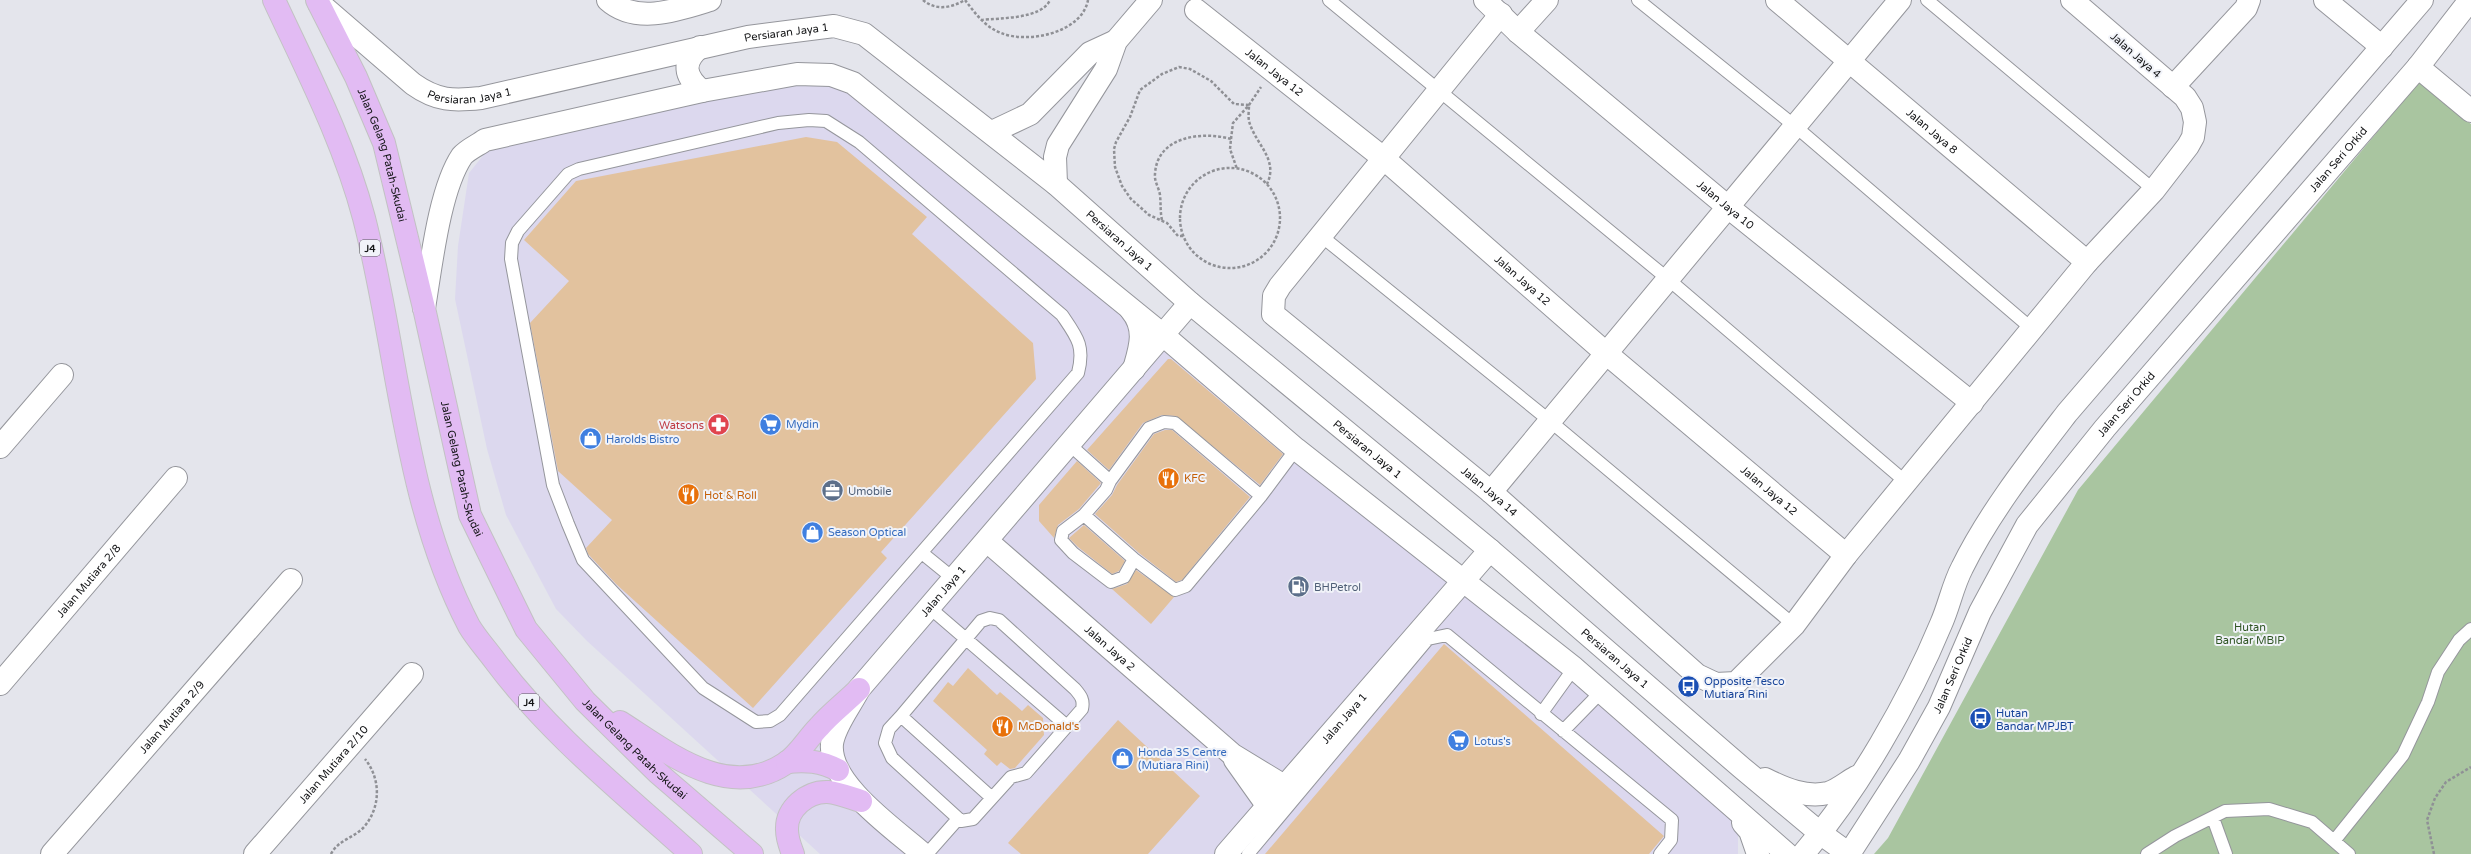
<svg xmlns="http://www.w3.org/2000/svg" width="2471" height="854" viewBox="0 0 2471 854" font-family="'Varela Round',sans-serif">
  <rect width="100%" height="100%" fill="#e4e5ec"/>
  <path fill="#dcd8ee" d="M828 73 1728 803 1738 834V854H820L587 641 556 609 506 515 487 449 455 299 458 246 469 173 490 147Z"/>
  <path fill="#a9c5a0" d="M2419 82 2471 124V854H1874L1888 838 2078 490Z"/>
  <path fill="#e2c29e" d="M806 137 837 142 927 217 912 234 1033 343 1036 379 881 552 887 558 753 708 616 584 588 554 586 548 612 520 558 471 530 323 569 281 524 240 576 181Z
    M1168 359H1171L1283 454 1260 485 1176 416 1162 415 1143 423 1109 470 1087 450Z
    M1165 430H1172L1250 497 1182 580 1176 582 1139 553 1095 514 1112 495 1117 485 1154 434Z
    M1077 461 1101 483 1079 509 1058 525 1054 538 1039 521V505Z
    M1084 525 1125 561 1119 571 1112 574 1078 547 1069 538Z
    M1136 570 1174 597 1151 624 1112 589 1127 584Z
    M1444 644 1664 836 1649 854H1265Z
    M968 668 997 695 1000 692 1022 711 1028 705 1043 718 1044 735 1015 768 1010 769 1001 762 997 766 984 754 987 750 933 701 948 682 953 686Z
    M1118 720 1200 796 1148 854H1021L1008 843Z"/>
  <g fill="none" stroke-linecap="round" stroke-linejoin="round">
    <defs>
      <path id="lane" d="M1329 0 1668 279 1907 483
        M1638 0 1796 127 2032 329
        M1927 0 2154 190
        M809 120 826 121 859 142 1062 315C1077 337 1085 346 1078 373L780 715 770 721 756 722 703 688 583 560 568 524 553 485 511 259 512 243 518 231 568 174 579 169 778 123Z
        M1320 235 1550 421 1794 625
        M1070 445 1110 481 1106 490 1084 515 1063 531 1061 540 1073 553 1111 582 1124 577 1134 559
        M1110 481 1149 428 1164 422 1175 423 1261 496
        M1084 515 1134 559 1175 590 1186 586 1261 496 1296 449
        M922 553 954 579
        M930 608 1067 726
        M1541 714 1574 668
        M901 716 981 621 990 618 999 620 1075 689C1081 696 1084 700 1082 709L1026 773 1011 777 973 819 961 821 892 758 885 743 889 729 901 716 992 798
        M1563 731 1602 691
        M2213 818 2226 854
        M2334 841 2403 755 2428 702 2438 672 2459 640 2471 629
        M927 854 957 820
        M1248 854 1428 639 1447 635 1672 820 1671 840 1660 854
        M2147 854 2175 836 2225 811 2269 809 2312 822 2349 854"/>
      <g id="street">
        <path d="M608 0C636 25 678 10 710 0"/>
        <path id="s1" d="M1485 0 1518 32 1728 207 1972 403"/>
        <path id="s2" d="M1777 0 2087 262"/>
        <path d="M2325 0 2382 47"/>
        <path id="s3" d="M1196 10 1382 157 1607 354 1846 555"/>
        <path id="s4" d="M1501 14 1280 286 1274 296 1273 314 1491 492 1697 675 1716 684 1736 683 1794 625 1846 555 2087 262 2154 190 2188 146 2193 137 2195 122 2192 108 2185 97 2072 0"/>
        <path d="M1518 32 1547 0"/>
        <path d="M2418 67 2471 111"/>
        <path d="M2173 87 2246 8 2249 0"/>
        <path d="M992 132 1030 114 1090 53 1116 41"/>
        <path d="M1056 184 1055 157 1058 145 1106 69 1116 41 1151 0"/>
        <path d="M0 447 62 375"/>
        <path d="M1491 492 1900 0"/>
        <path id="s5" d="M987 541 1233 755 1284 786"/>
        <path id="s6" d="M0 684 176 478"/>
        <path d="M1235 760 1269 808"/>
        <path id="s7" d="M52 854 291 580"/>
        <path id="s8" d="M255 854 412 674"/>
        <path id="s9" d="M923 854C896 830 828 784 832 744 834 726 851 705 859 689L1190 303"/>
        <path id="s10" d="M1226 854 1490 550"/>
      </g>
      <g id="secondary">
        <path id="s11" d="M319 3 413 84C437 101 453 101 481 98L748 37 834 26 864 34 1056 184 1190 303 1490 550 1742 768 1820 833 1849 854"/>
        <path d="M700 47C682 62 684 76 702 91"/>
        <path d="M424 308C431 267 439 190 462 156 467 150 478 145 485 140L702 91 797 74 831 75 853 83 1163 335 1296 449 1574 668 1787 854"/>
        <path d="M1131 310C1147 329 1140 348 1134 369"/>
        <path d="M1765 779C1785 789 1806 798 1828 793 1838 790 1847 782 1856 777"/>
        <path d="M1743 823 1750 831 1758 854"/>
        <path d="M1803 854C1856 793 1910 699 1941 624 1949 606 1953 585 1962 568 1989 513 2030 461 2067 413L2422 0"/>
        <path id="s12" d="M1849 854 1909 761 1939 707 1980 612 2027 525 2105 428 2418 67 2470 0"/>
      </g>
      <g id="primary">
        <path d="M274 0C307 71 344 142 364 218 399 354 403 499 469 626 476 638 487 650 495 661 550 735 624 793 691 854"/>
        <path id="s13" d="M317 0 356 77 384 143 424 308 470 515 526 629 585 701 658 773 752 854"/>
        <path d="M620 722C669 753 728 802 786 763 799 754 808 738 819 727 831 713 846 702 859 689"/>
        <path d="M787 762C806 760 821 761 838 770"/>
        <path d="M793 854C790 846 787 839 787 830 786 809 807 791 828 792 839 793 851 798 861 801"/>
      </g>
    </defs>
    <use href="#lane" stroke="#95969c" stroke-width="14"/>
    <use href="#street" stroke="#95969c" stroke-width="24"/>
    <use href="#secondary" stroke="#95969c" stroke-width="24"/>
    <use href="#primary" stroke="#c2c2c3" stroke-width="24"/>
    <path stroke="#8f9095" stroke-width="2.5" stroke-dasharray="3 2" stroke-linecap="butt" d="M923 0C936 11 951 8 965 0
      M965 0C975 13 985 27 1001 33 1028 44 1082 33 1088 0
      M981 20C1000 18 1042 19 1050 0
      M1231 139 1233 123 1249 105 1261 87
      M1180 218a50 50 0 1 1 100 0a50 50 0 1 1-100 0Z
      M1162 220C1160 211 1161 204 1160 195 1159 188 1154 181 1155 174 1157 136 1202 131 1231 139L1230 149 1237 169
      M1183 236H1178L1167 223 1149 215 1131 199 1122 186 1115 167 1114 149 1116 142 1130 117 1140 90 1162 74 1179 67 1190 69 1211 81 1234 104 1249 105C1249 110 1248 116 1249 121 1255 144 1279 159 1267 184
      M331 854C338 840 354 838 364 827 381 807 381 779 365 759
      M2434 854 2427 820 2435 798 2446 782 2471 767"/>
    <use href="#lane" stroke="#fff" stroke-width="12"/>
    <use href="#street" stroke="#fff" stroke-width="22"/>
    <use href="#secondary" stroke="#fff" stroke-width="22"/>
    <use href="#primary" stroke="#e2bbf3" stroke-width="22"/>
  </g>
  <defs>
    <symbol id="supermarket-disc" viewBox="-11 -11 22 22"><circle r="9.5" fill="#3f7fe0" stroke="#f1f3f9"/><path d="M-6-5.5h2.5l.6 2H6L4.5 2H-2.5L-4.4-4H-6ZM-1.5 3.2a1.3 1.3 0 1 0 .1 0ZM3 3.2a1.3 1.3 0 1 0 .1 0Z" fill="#fff"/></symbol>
    <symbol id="pharmacy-disc" viewBox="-11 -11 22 22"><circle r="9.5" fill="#e0444e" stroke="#f1f3f9"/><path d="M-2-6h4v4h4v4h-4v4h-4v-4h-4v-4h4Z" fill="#fff"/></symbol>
    <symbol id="shop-disc" viewBox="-11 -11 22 22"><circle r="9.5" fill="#3f7fe0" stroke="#f1f3f9"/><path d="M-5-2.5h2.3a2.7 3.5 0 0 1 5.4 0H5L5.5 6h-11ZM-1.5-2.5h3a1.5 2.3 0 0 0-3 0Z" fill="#fff"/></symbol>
    <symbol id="restaurant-disc" viewBox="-11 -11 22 22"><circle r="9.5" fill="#e8710a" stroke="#f1f3f9"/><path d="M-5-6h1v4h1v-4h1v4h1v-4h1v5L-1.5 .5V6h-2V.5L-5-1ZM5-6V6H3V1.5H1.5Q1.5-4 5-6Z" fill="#fff"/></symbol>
    <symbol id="office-disc" viewBox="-11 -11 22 22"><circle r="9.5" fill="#5c6f8a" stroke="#f1f3f9"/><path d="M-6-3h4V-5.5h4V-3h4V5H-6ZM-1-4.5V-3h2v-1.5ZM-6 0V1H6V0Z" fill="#fff"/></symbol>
    <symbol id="fuel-disc" viewBox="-11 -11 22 22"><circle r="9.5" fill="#5c6f8a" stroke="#f1f3f9"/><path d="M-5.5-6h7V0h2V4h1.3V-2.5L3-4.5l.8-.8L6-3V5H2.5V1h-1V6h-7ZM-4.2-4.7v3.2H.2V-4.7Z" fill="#fff"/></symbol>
    <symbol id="bus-disc" viewBox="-11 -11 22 22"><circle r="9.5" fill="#1a4fb4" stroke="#f1f3f9"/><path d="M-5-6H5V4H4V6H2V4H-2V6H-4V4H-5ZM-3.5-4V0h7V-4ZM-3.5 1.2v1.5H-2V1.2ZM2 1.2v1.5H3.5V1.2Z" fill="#fff"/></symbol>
  </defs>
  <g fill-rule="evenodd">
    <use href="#supermarket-disc" x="758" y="412" width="25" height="25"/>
    <use href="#pharmacy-disc" x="706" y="412" width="25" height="25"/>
    <use href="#shop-disc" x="578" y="426" width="25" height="25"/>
    <use href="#restaurant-disc" x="1156" y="466" width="25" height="25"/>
    <use href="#office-disc" x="820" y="478" width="25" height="25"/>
    <use href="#restaurant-disc" x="676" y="482" width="25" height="25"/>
    <use href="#shop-disc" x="800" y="520" width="25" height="25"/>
    <use href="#fuel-disc" x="1286" y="574" width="25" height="25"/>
    <use href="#bus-disc" x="1676" y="674" width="25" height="25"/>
    <use href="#bus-disc" x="1968" y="706" width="25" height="25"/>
    <use href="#restaurant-disc" x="990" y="714" width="25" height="25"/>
    <use href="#supermarket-disc" x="1446" y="728" width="25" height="25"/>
    <use href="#shop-disc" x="1110" y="746" width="25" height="25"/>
  </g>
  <g text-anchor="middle" stroke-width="4" stroke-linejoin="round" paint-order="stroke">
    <g fill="#f1f3f9" stroke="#56585b" stroke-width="1">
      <rect x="360" y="240" width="20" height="16" rx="3"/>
      <rect x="519" y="694" width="20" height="16" rx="3"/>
    </g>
    <g font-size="10" font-weight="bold" fill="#141517">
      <text x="370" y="252">J4</text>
      <text x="529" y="706">J4</text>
    </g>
    <g font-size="11" fill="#141517" stroke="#f1f3f9">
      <text dy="4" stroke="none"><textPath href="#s11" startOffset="508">Persiaran Jaya 1</textPath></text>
      <text transform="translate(2136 55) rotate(41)" y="4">Jalan Jaya 4</text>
      <text dy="4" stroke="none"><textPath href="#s3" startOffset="100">Jalan Jaya 12</textPath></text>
      <text dy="4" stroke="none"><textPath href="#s11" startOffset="184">Persiaran Jaya 1</textPath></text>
      <text dy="4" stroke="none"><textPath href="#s2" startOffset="203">Jalan Jaya 8</textPath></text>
      <text dy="4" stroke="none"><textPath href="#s13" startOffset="169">Jalan Gelang Patah-Skudai</textPath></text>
      <text dy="4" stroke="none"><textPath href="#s12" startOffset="855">Jalan Seri Orkid</textPath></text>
      <text dy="4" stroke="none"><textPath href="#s1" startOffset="316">Jalan Jaya 10</textPath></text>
      <text dy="4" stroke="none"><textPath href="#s11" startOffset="916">Persiaran Jaya 1</textPath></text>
      <text dy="4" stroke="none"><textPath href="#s3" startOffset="424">Jalan Jaya 12</textPath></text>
      <text dy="4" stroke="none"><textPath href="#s12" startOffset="531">Jalan Seri Orkid</textPath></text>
      <text dy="4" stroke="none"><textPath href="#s11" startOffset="1240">Persiaran Jaya 1</textPath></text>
      <text dy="4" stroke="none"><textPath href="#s13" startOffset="493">Jalan Gelang Patah-Skudai</textPath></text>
      <text dy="4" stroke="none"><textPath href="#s3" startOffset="748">Jalan Jaya 12</textPath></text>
      <text dy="4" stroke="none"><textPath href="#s4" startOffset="660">Jalan Jaya 14</textPath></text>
      <text dy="4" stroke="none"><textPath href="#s6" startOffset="136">Jalan Mutiara 2/8</textPath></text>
      <text dy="4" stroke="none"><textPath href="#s9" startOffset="338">Jalan Jaya 1</textPath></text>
      <text dy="4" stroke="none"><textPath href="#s5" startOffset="163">Jalan Jaya 2</textPath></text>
      <text dy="4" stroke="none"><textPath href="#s11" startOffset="1564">Persiaran Jaya 1</textPath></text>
      <text dy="4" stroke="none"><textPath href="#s12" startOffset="207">Jalan Seri Orkid</textPath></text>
      <text dy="4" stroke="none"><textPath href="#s7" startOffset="182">Jalan Mutiara 2/9</textPath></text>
      <text dy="4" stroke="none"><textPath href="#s10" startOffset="180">Jalan Jaya 1</textPath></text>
      <text dy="4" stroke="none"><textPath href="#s13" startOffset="829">Jalan Gelang Patah-Skudai</textPath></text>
      <text dy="4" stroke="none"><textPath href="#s8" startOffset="119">Jalan Mutiara 2/10</textPath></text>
    </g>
    <g font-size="11" fill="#366cbe" stroke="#f1f3f9" text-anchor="start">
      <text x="786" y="428">Mydin</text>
      <text x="606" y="443">Harolds Bistro</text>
      <text x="828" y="536">Season Optical</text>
      <text x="1474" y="745">Lotus's</text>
      <text x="1138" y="756">Honda 3S Centre<tspan x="1138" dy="13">(Mutiara Rini)</tspan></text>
    </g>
    <g font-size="11" fill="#be3a42" stroke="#f1f3f9" text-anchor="end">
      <text x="704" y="429">Watsons</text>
    </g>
    <g font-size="11" fill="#c56008" stroke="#f1f3f9" text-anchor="start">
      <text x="1184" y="482">KFC</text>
      <text x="704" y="499">Hot &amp; Roll</text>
      <text x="1018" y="730">McDonald's</text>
    </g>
    <g font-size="11" fill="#4e5e75" stroke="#f1f3f9" text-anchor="start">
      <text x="848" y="495">Umobile</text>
      <text x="1314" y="591">BHPetrol</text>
    </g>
    <g font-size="11" fill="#2f5523" stroke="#f1f3f9">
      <text x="2250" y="631">Hutan<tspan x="2250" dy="13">Bandar MBIP</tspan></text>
    </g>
    <g font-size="11" fill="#164399" stroke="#f1f3f9" text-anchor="start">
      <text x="1704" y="685">Opposite Tesco<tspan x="1704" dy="13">Mutiara Rini</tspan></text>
      <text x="1996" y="717">Hutan<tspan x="1996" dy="13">Bandar MPJBT</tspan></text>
    </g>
  </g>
</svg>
